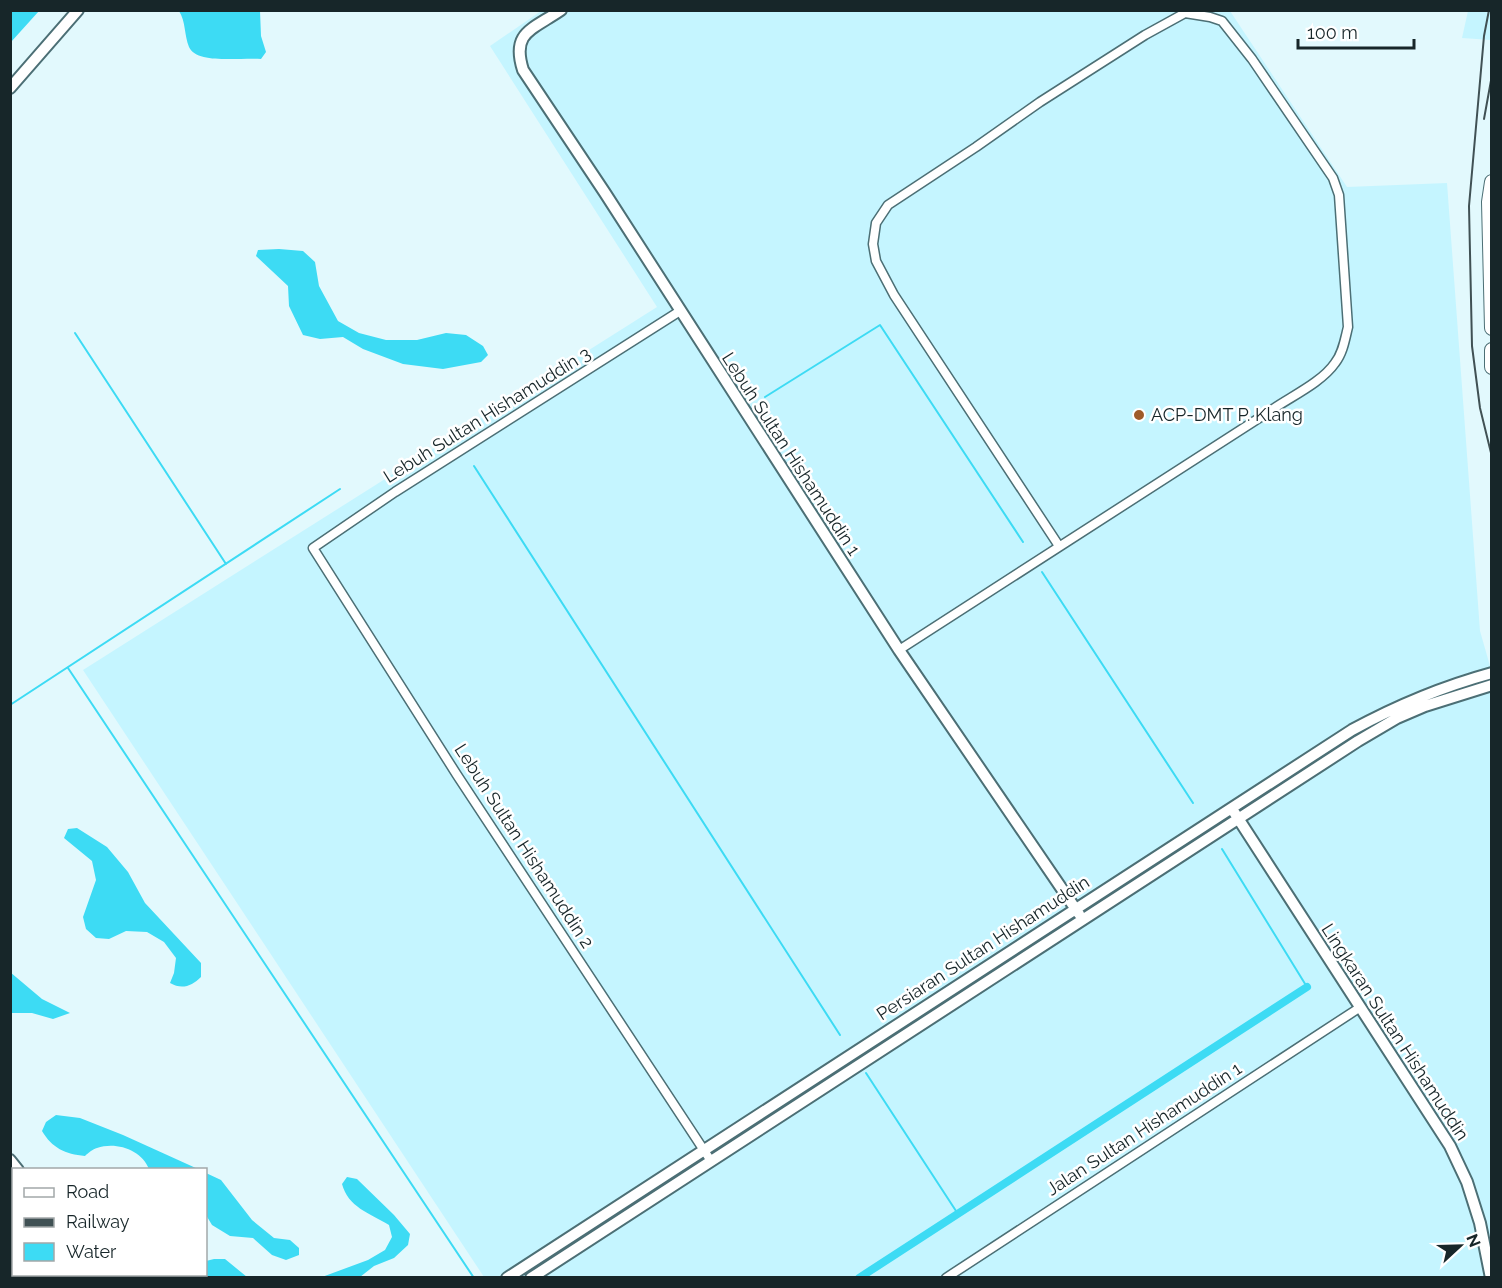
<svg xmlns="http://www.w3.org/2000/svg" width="1502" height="1288" viewBox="0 0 1502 1288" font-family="Raleway,sans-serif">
  <rect width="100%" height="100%" fill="#e2f9fd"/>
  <path fill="#c5f5ff" d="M541 11H1230L1347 187 1447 183 1480 631 1492 673 1491 1277H484L83 670 657 307 490 46Z
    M1468 11H1491V40L1462 38Z"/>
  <path fill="#3ddbf4" d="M11 10 39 11 11 42 10 11Z
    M179 11H260L261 36 266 52 261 59C243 57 197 65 189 47 184 35 186 22 179 11Z
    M279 249 303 251 315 262 319 286 338 321 359 333 386 340H417L446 333 466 335 483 346 488 355 481 362 443 369 403 364 363 349 343 337 320 339 303 335 289 306 288 286 256 256 258 250Z
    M77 828 107 847 128 872 145 903 201 963V977C192 986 182 990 170 983L174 973 176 958 164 942 147 932 126 931 109 939 96 938 86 929 83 917 96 880 92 861 64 838 68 829Z
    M10 972 42 999 70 1013 53 1019 32 1013H11Z
    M56 1115 80 1118 123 1135 198 1169H149C142 1150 116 1141 97 1148 93 1149 88 1153 85 1156 65 1154 52 1148 42 1131L46 1122Z
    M206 1173 221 1180 252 1220 274 1238 290 1240 299 1248V1255L286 1260 272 1255 253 1238 230 1236 212 1225 206 1215Z
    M347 1177 357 1179 394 1215 410 1234 408 1245 394 1258 374 1266 360 1277H322L368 1260 385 1250 392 1237 389 1225C369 1213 348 1207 342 1184Z
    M214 1259H225L247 1277 142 1278 136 1275 206 1274V1261Z"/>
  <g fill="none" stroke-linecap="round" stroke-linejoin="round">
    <path stroke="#3ddbf4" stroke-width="2" d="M75 333 226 564
      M765 397 880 325 1023 542
      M474 466 840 1035
      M1042 572 1193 803
      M68 668 474 1278
      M10 705 340 489
      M1222 849 1307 987
      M866 1073 958 1214"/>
    <path stroke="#3ddbf4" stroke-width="8" d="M859 1278 1307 987"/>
    <defs>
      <path id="minor" d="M680 311 395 492 313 548 457 775 711 1161
        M899 650 1273 409C1292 396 1322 382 1335 363 1343 353 1345 339 1348 327L1339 195 1333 178 1252 59 1222 21 1210 17 1185 13 1145 35 1040 102 976 147 888 205 876 223 873 244 876 261 894 295 1059 546
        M946 1278 1359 1008"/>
      <path id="tertiary" d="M561 10C532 30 511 32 523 70L605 193 899 650 1079 914
        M10 88 78 10
        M1234 812 1450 1146 1467 1182 1480 1223 1491 1278
        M10 1160 18 1170
        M98 1274 100 1278
        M507 1278 1352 730C1398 705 1441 687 1492 673
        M531 1278 1358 741 1397 718 1425 706 1492 685"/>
      <path id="primary" d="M1492 182 1489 202 1492 328
        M1492 350V367"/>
    </defs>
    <use href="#minor" stroke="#4c6f75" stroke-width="11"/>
    <use href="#tertiary" stroke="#4c6f75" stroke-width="14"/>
    <use href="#primary" stroke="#4c6f75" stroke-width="16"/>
    <use href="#minor" stroke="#fff" stroke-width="8"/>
    <use href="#tertiary" stroke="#fff" stroke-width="10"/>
    <use href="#primary" stroke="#fff" stroke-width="14"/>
    <path stroke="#405154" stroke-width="2" d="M1489 10 1484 36 1469 206 1472 346 1480 408 1492 457
      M1484 119 1492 75"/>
  </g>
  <circle fill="#9e5b2a" stroke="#fff" stroke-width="2" cx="1139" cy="415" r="6"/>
  <g text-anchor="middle" stroke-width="5" stroke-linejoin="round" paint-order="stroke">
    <g font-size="18" fill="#172629" stroke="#fff">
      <text transform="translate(487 415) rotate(-32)" y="6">Lebuh Sultan Hishamuddin 3</text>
      <text transform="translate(791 454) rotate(57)" y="6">Lebuh Sultan Hishamuddin 1</text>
      <text transform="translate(524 846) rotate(57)" y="6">Lebuh Sultan Hishamuddin 2</text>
      <text transform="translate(983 948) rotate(-33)" y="6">Persiaran Sultan Hishamuddin</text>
      <text transform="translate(1395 1032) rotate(57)" y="6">Lingkaran Sultan Hishamuddin</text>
      <text transform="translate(1144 1129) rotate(-33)" y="6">Jalan Sultan Hishamuddin 1</text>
    </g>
    <g font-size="18" fill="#172629" stroke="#fff" text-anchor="start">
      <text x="1151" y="421">ACP-DMT P. Klang</text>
    </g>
  </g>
  <rect width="1502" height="1288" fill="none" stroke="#172629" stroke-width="24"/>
  <rect x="12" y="1168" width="195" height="108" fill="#ffffff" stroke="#a2a8a9" stroke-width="1.5"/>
  <rect x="24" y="1188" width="30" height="9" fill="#ffffff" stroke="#a2a8a9" stroke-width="1.5"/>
  <text x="66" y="1198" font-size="18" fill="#172629">Road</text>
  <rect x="24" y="1218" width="30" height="9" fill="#405154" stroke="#a2a8a9" stroke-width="1.5"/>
  <text x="66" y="1228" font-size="18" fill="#172629">Railway</text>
  <rect x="24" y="1243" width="30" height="18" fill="#3ddbf4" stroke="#a2a8a9" stroke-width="1.5"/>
  <text x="66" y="1258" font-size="18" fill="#172629">Water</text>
  <g transform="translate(1460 1246) rotate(68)" stroke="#ffffff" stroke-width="4.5" paint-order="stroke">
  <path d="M0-4.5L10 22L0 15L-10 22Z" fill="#172629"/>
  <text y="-9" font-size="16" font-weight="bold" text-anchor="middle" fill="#172629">N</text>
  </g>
  <path d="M1298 39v9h116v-9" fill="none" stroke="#172629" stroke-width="3"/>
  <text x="1307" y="39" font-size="18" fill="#172629" stroke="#ffffff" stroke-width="4.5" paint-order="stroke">100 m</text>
</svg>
